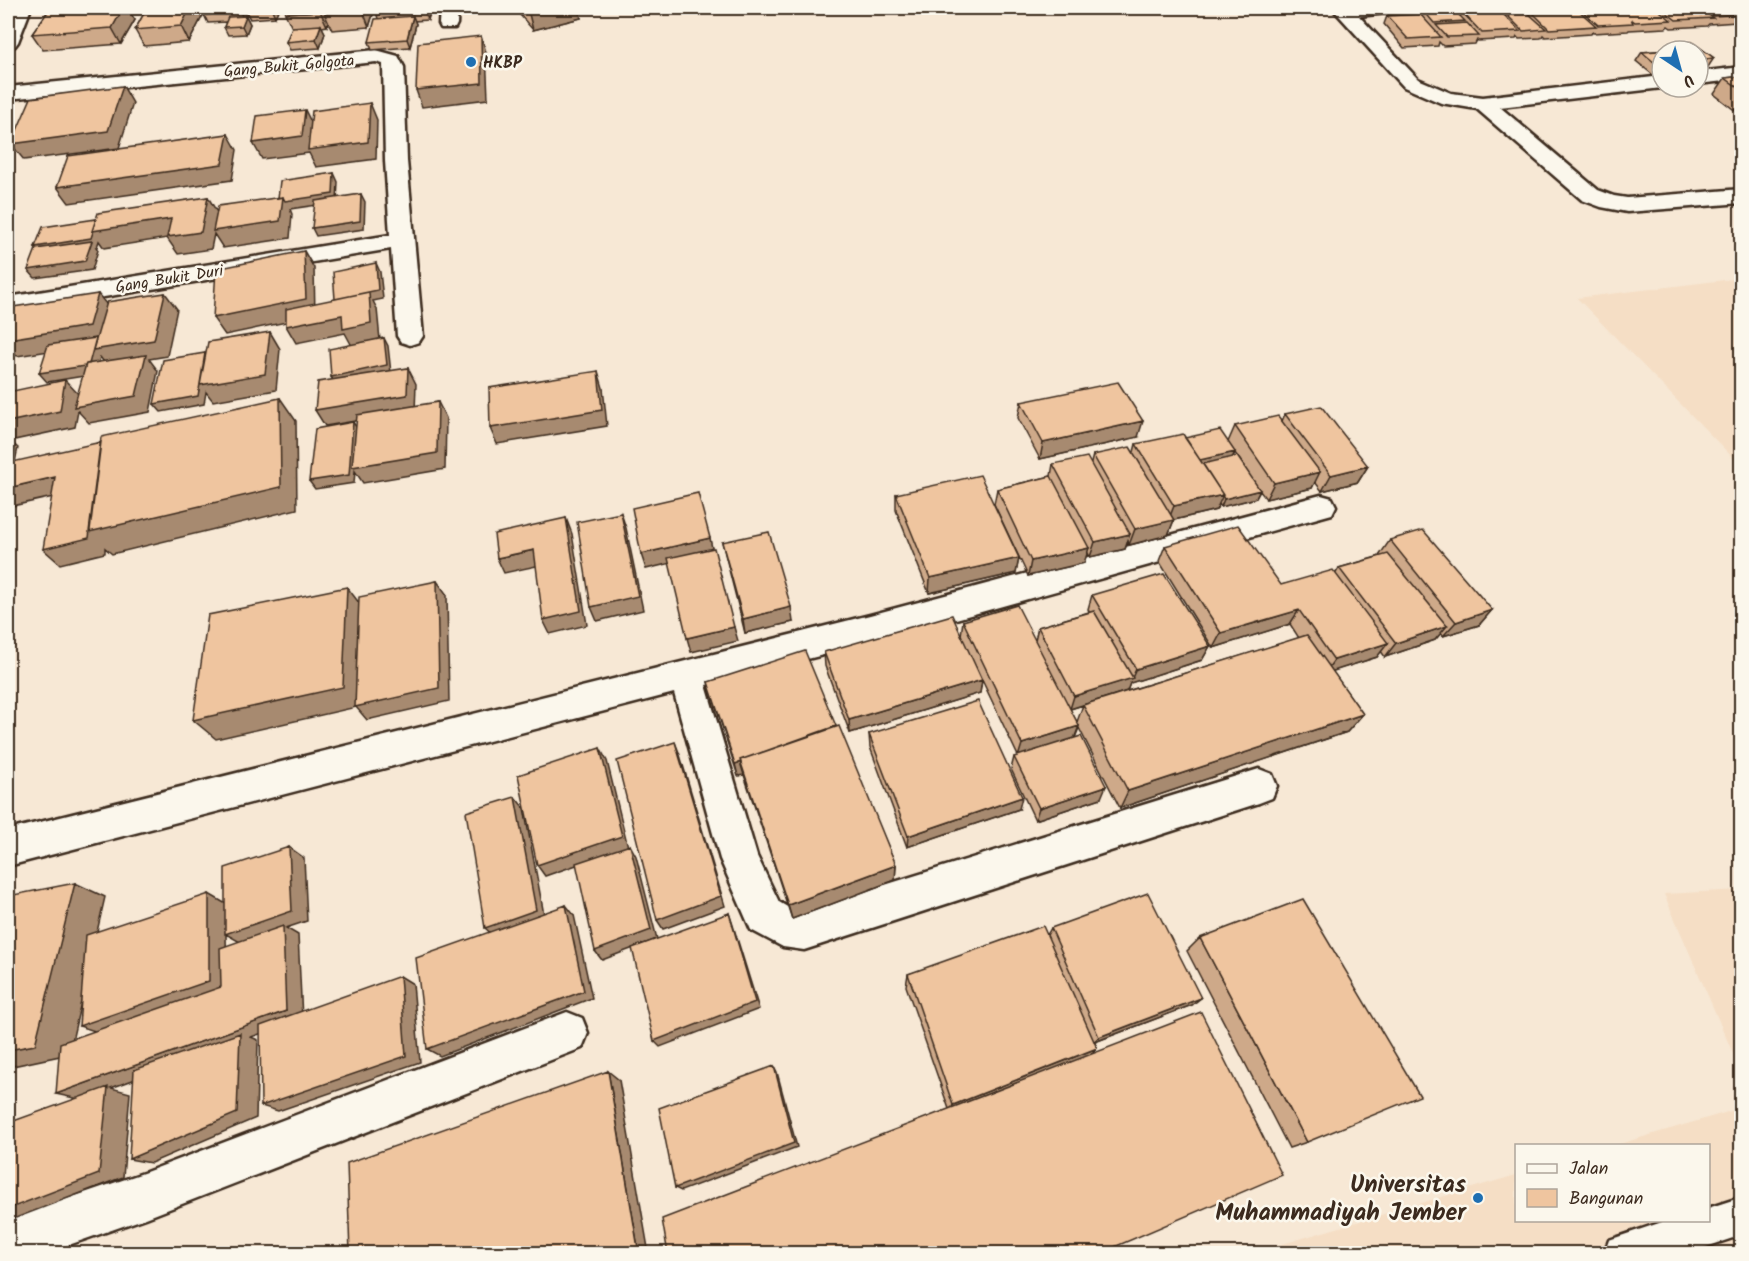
<svg xmlns="http://www.w3.org/2000/svg" width="1749" height="1261" viewBox="0 0 1749 1261" font-family="Kalam,sans-serif">
  <rect width="100%" height="100%" fill="#f7e8d5"/>
  <filter id="ink" filterUnits="userSpaceOnUse"><feTurbulence type="fractalNoise" baseFrequency=".0167" numOctaves="2"/><feDisplacementMap in="SourceGraphic" scale="12" xChannelSelector="R" yChannelSelector="G"/><feConvolveMatrix kernelMatrix="1 2 1 2 8 2 1 2 1" color-interpolation-filters="sRGB"/></filter>
  <g filter="url(#ink)">
    <path fill="#f5dec5" d="M1741 278H1742L1741 466 1577 298Z
      M1741 890H1742L1741 1072 1664 894Z
      M1741 1108V1253L1249 1254 1516 1175V1220H1708V1146L1616 1145Z"/>
    <g fill="none" stroke-linecap="round" stroke-linejoin="round">
      <defs>
        <path id="lane" d="M1742 1197V1235L1685 1254H1604L1609 1240 1668 1220H1708V1208Z"/>
        <path id="street" d="M440 8H458L457 24 455 28H441L439 24Z
          M1332 8H1398L1396 12 1359 16 1418 79 1451 93 1483 97 1662 76V87H1666L1662 88 1500 107 1598 190 1614 196 1627 198 1742 189V203L1627 212 1601 207 1582 200 1477 109 1441 103 1404 87Z
          M376 50 398 56 404 67 407 161 423 336 419 342 410 345 401 342 397 336 391 249 8 313V297L390 235 385 161 383 64 376 62 8 99V87Z
          M1742 67V79L1698 84V72Z
          M1321 495 1332 498 1336 506 1332 514 870 643 706 685 757 856 779 902 789 908 804 910 1259 769 1272 774 1277 786 1272 798 1259 803 804 950 783 947 751 930 720 859 674 693 8 866V830L870 615Z
          M567 1012 582 1018 588 1033 582 1048 146 1218 43 1254H8V1219L146 1172Z"/>
        <path id="secondary" d="M13 8H31L18 42 15 46 8 48V20Z"/>
      </defs>
      <use href="#lane" stroke="#3b2a1e" stroke-width="5"/>
      <use href="#street" stroke="#3b2a1e" stroke-width="5"/>
      <use href="#secondary" stroke="#3b2a1e" stroke-width="5"/>
      <use href="#lane" fill="#fbf7ec" fill-rule="evenodd"/>
      <use href="#street" fill="#fbf7ec" fill-rule="evenodd"/>
      <use href="#secondary" fill="#fbf7ec" fill-rule="evenodd"/>
    </g>
    <path fill="#cea989" stroke="#3b2a1e" stroke-width="1.5" fill-rule="evenodd" d="M50 8H199L203 15 189 42 144 46 135 30 144 13 131 14 135 20 121 44 43 50 32 34Z
      M279 8 275 17 250 19 247 13 246 16 250 24 246 34 228 35 224 27 226 22 208 23 204 15Z
      M375 8 369 27 332 30 328 22 327 26 322 27 325 33 320 48 290 50 286 42 292 28 285 13Z
      M379 8H431L428 20 414 21 416 24 410 47 372 50 369 42 378 19 377 15Z
      M514 8H578L581 18 533 30Z
      M1353 8H1373L1355 9Z
      M1574 8H1742V21L1738 20 1737 22 1709 24 1707 26 1671 28 1668 26 1666 28 1629 30 1628 31 1593 33 1592 32 1591 34 1545 37 1543 35 1541 38 1519 39 1517 37 1516 39 1478 41 1477 40 1475 44 1443 46 1439 42 1438 46 1404 48 1384 24 1387 16 1420 15 1423 10 1460 16 1462 12 1505 16 1506 14 1530 15 1532 12 1573 9Z
      M1692 42 1714 58 1708 67 1698 68V51H1662V78L1658 79 1636 61 1642 52 1669 50 1674 43Z
      M1742 76V116L1714 94 1725 78Z
      M1021 402 1138 437 1040 459 1018 418Z
      M1285 414 1368 466 1358 482 1322 491 1315 482 1312 488 1266 499 1260 491 1256 498 1221 507 1219 504 1216 510 1174 520 1168 535 1129 545 1128 541 1125 549 1090 557 1087 551 1084 563 1028 576 994 504 997 489 1051 476 1053 464 1091 463 1093 455 1134 452 1136 444 1228 442 1235 426 1282 421ZM1235 453 1244 466 1233 457Z
      M896 494 1019 558 1016 573 929 593 896 510Z
      M1390 540 1492 610 1479 625 1443 636 1441 633 1435 640 1385 657 1381 651 1377 657 1332 671 1363 714 1347 732 1120 808 1079 728 1075 738 1101 798 1035 820 1011 769 1014 757 1018 756 982 680 980 693 850 733 825 666 824 652 961 635 963 621 1035 640 1038 627 1089 612 1088 609 1092 595 1210 646 1202 660 1130 683 1127 691 1299 638 1290 624 1213 648 1159 561 1165 546 1281 585 1336 573 1339 568 1380 556H1379ZM1083 705 1077 722 1070 709Z
      M722 542 793 622 745 633Z
      M708 682 836 726 896 865 895 880 792 919 744 775 738 776Z
      M869 734 1019 809 907 847 870 747Z
      M1051 928 1192 1005 1095 1042 1097 1048 1092 1054 949 1109 906 986 908 974 1047 935Z
      M1200 938 1307 1142 1289 1148 1187 951Z"/>
    <path fill="#a78a6f" stroke="#3b2a1e" stroke-width="1.5" d="M123 8H127L135 20 121 44 112 28Z
      M190 8H199L203 15 189 42 181 26Z
      M242 8H250L246 11 247 13 246 16 250 24 246 34 242 26 244 20 240 12Z
      M272 8H279L275 17 272 9Z
      M321 8H333L325 14 328 22 327 26 320 11Z
      M364 8H375L369 27 363 11Z
      M426 8H431L428 20 425 12Z
      M556 8H578L581 18 533 30 529 14Z
      M413 16 416 24 410 47 407 39Z
      M321 25 325 33 320 48 316 39Z
      M481 36 486 52 488 99 422 107 416 90Z
      M123 86 133 103 119 148 24 160 11 144Z
      M370 103 377 120 376 159 316 167 309 153 262 159 253 143 305 110 313 126Z
      M228 134 237 150 232 180 69 203 57 187Z
      M334 173 338 182 337 202 290 209 292 214 290 238 223 248 214 234 211 249 178 254 167 238 104 248 99 241 97 247H96L98 250 92 270 35 278 28 270 42 255 35 247 208 197 218 214 283 197Z
      M361 194 365 202 364 229 316 236 312 228Z
      M304 251 314 268 315 316 225 335 213 318Z
      M376 263 380 272 383 299 373 301 377 309 380 340 352 346 345 333 296 343 286 326 340 308Z
      M165 293 177 309 167 356 149 359 158 371 150 412 89 423 78 411 75 427 10 441 18 448 11 479H8V422L65 380 80 396 107 366 100 357 96 374 47 382 39 373 94 344 17 356 8 347V349V319L15 327 98 294 111 310Z
      M270 332 280 349 276 390 213 401 206 392 204 404 161 412 154 404 205 353 211 362Z
      M384 338 388 346 391 373 336 385 331 377Z
      M408 368 416 384 415 411 325 426 315 410Z
      M598 371 603 388 607 426 497 444 490 428Z
      M280 398 296 421 297 509 112 554 105 548V553L60 564 43 549 89 533 116 458Z
      M438 402 446 418 445 469 363 483 355 471 354 483 315 489 309 481 353 422 358 430Z
      M1143 421 1138 437 1040 459 1043 443Z
      M1235 452 1231 460 1203 466 1199 460Z
      M1368 466 1358 482 1322 491 1331 475Z
      M1320 472 1312 488 1266 499 1274 483Z
      M55 477 71 493 8 507V488Z
      M1260 490 1256 498 1221 507 1224 499Z
      M1223 495 1216 510 1174 520 1168 535 1129 545 1135 529 1168 521 1174 506Z
      M621 513 626 528 643 610 597 621 591 607Z
      M566 518 572 534 587 625 550 634 543 620Z
      M1130 534 1125 549 1090 557 1095 542Z
      M710 538 713 553 646 569 641 554Z
      M1089 548 1084 563 1028 576 1031 561Z
      M534 550 541 565 504 573 497 558Z
      M1019 558 1016 573 929 593 930 578Z
      M437 581 447 595 449 701 367 720 356 707 216 739 193 720 347 587 363 608Z
      M791 607 793 622 745 633 743 619Z
      M1299 610 1290 624 1213 648 1221 633Z
      M1492 610 1479 625 1443 636 1456 622Z
      M1447 626 1435 640 1385 657 1396 643Z
      M734 627 738 641 691 652 687 638Z
      M1388 643 1377 657 1324 674 1334 660Z
      M1210 646 1202 660 1130 683 1127 691 1070 709 1074 696 1132 678 1136 669Z
      M982 680 980 693 850 733 849 720Z
      M1363 714 1347 732 1120 808 1128 791Z
      M1079 726 1074 739 1018 757 1022 744Z
      M675 742 680 755 725 906 663 929 657 920Z
      M600 748 607 761 628 847 545 876 537 865Z
      M740 762 744 775 738 776 735 764Z
      M1106 786 1101 798 1035 820 1039 808Z
      M515 797 524 808 545 920 495 937 485 928Z
      M1022 797 1019 809 907 847 908 836Z
      M630 845 636 856 657 939 602 960 595 951Z
      M289 847 304 858 307 921 286 928 298 935 302 1019 251 1037 258 1040 256 1118 151 1163 129 1159 240 1041 111 1088 130 1093 123 1177 8 1221V1209L79 1099 56 1094 286 1011 242 943 226 934 227 989 101 1033 79 1026 209 894 226 904Z
      M896 865 895 880 792 919 788 905Z
      M75 883 105 897 69 1054 8 1067V1050Z
      M566 905 574 915 592 998 440 1056 427 1049Z
      M729 913 732 922 759 1009 660 1047 654 1041Z
      M400 976 413 984 420 1062 278 1111 261 1106Z
      M1201 998 1192 1005 1092 1043 1099 1037Z
      M1097 1048 1088 1057 950 1112 953 1105Z
      M774 1066 777 1072 797 1147 681 1191 675 1188Z
      M608 1071 619 1080 649 1254H639Z"/>
    <path fill="#efc59f" stroke="#3b2a1e" stroke-width="1.5" d="M50 8H79L49 10Z
      M79 8H123L112 28 32 34 49 10Z
      M147 8H190L181 26 135 30Z
      M207 8H242L240 12 204 15Z
      M247 8H272V9L246 11Z
      M287 8H321L320 11 285 13Z
      M327 8H364L363 11 325 14Z
      M379 8H426L425 12 377 15Z
      M523 8H556L529 14Z
      M1452 8 1465 21 1434 23 1423 10Z
      M1579 8H1656L1671 20 1635 22 1631 19 1633 23 1598 25Z
      M1661 8H1699L1713 18 1676 20Z
      M1703 8H1735L1742 13V14L1713 16Z
      M1498 9 1520 31 1482 33 1462 12Z
      M1577 9 1596 26 1549 29 1532 12Z
      M1528 13 1546 29 1523 31 1506 14Z
      M1420 14 1441 37 1408 39 1387 16Z
      M246 16 242 26 224 27 228 17Z
      M413 16 407 39 369 42 375 19Z
      M1467 23 1479 36 1447 37 1436 25Z
      M321 25 316 39 286 42 292 27Z
      M481 36 482 83 416 90 418 43Z
      M1692 42 1714 58 1698 60V51H1684L1674 43Z
      M1673 50 1674 51H1662V69L1642 52Z
      M1742 76V90L1725 78Z
      M123 86 108 131 11 144 31 98Z
      M370 103 368 142 308 150 312 111Z
      M305 110 302 136 253 143 257 116Z
      M228 134 222 164 57 187 68 156Z
      M334 173 333 194 285 201 283 197 278 198 280 181Z
      M361 194 360 221 312 228 315 201Z
      M208 197 201 232 167 237 171 219 92 231 98 213Z
      M283 197 280 221 213 231 218 206Z
      M96 219 92 231 93 232 91 238 35 247 43 227Z
      M92 241 85 261 28 270 36 249Z
      M304 251 306 299 213 318 216 269Z
      M376 263 378 290 335 299 333 272Z
      M369 292 371 323 343 329 342 315 286 326V309Z
      M165 293 154 340 93 350 107 302Z
      M98 294 89 326 8 339V322L13 307Z
      M270 332 265 374 200 385 208 342Z
      M96 338 89 364H86L85 366 39 373 48 345Z
      M384 338 387 365 331 377 329 349Z
      M205 353 198 396 154 404 163 360Z
      M146 355 136 396 74 407 86 364Z
      M408 368 407 395 315 410 318 382Z
      M598 371 602 410 490 428 489 388Z
      M65 380 60 411 8 422V392Z
      M1118 382 1143 421 1043 443 1021 402Z
      M280 398 281 487 89 532 101 437Z
      M438 402 437 453 352 467 357 415Z
      M1321 406 1368 466 1331 475 1285 414Z
      M1278 416 1320 472 1274 483 1235 426Z
      M353 422 349 475 309 481 315 429Z
      M1220 430 1235 452 1200 460 1185 438Z
      M1183 434 1223 495 1174 506 1136 444Z
      M101 442 89 538 43 549 55 477 8 488V463Z
      M1130 447 1174 520 1135 529 1093 455Z
      M1237 456 1260 490 1224 499 1222 495H1223L1203 464Z
      M1087 457 1130 534 1095 542 1053 464Z
      M980 475 1019 558 930 578 896 494Z
      M1051 476 1089 548 1031 561 997 489Z
      M698 493 710 538 641 554 632 508Z
      M621 513 638 596 591 607 577 522Z
      M566 518 581 611 543 620 534 550 497 558 494 534Z
      M1238 525 1281 585 1333 570 1388 643 1334 660 1299 610 1221 633 1165 546Z
      M1423 530 1492 610 1456 622 1390 540Z
      M769 532 791 607 743 619 722 542Z
      M714 548 734 627 687 638 668 558Z
      M1388 554 1447 626 1396 643 1339 568Z
      M1164 574 1210 646 1136 669 1092 595Z
      M437 581 439 688 355 707 359 597Z
      M347 587 343 687 193 720 208 615Z
      M1017 605 1079 726 1022 744 963 621Z
      M1094 611 1133 678 1074 696 1038 627Z
      M952 615 982 680 849 720 824 652Z
      M1307 635 1363 714 1128 791 1083 705Z
      M805 651 836 726 740 760 741 762 735 764 708 682Z
      M978 701 1022 797 908 836 869 734Z
      M839 726 896 865 788 905 740 760Z
      M1081 736 1106 786 1039 808 1014 757Z
      M675 742 721 896 657 920 617 761Z
      M600 748 622 836 537 865 518 775Z
      M515 797 536 910 485 928 466 812Z
      M630 845 651 930 595 951 576 863Z
      M289 847 292 911 225 934V868Z
      M75 883 35 1045 8 1050V896Z
      M1148 893 1201 998 1099 1037 1051 928Z
      M209 894V981L79 1026 86 935Z
      M1303 899 1420 1096 1307 1142 1200 938Z
      M566 905 584 991 427 1049 416 958Z
      M729 913 755 1002 654 1041 632 948Z
      M283 926 286 1011 56 1094 60 1043 221 987 220 948Z
      M1043 926 1097 1048 953 1105 908 974Z
      M400 976 406 1056 261 1106 260 1026Z
      M1201 1012 1282 1175 1098 1254H668L662 1219Z
      M240 1033 237 1113 129 1159 134 1070Z
      M774 1066 794 1143 675 1188 659 1108Z
      M608 1071 639 1254H350L347 1163Z
      M108 1087 99 1174 8 1209V1123Z"/>
  </g>
  <g fill="#1f6fb2" stroke="#fbf7ec" stroke-width="2">
    <circle cx="471" cy="62" r="6"/>
    <circle cx="1478" cy="1198" r="6"/>
  </g>
  <g text-anchor="middle" stroke-width="5" stroke-linejoin="round" paint-order="stroke">
    <g font-size="16" font-weight="bold" fill="#3b2a1e" stroke="#fbf7ec" text-anchor="start">
      <text x="483" y="68">HKBP</text>
    </g>
    <g font-size="16" fill="#3b2a1e" stroke="#fbf7ec">
      <text transform="translate(289 65) rotate(-5)" y="6">Gang Bukit Golgota</text>
      <text transform="translate(169 278) rotate(-9)" y="6">Gang Bukit Duri</text>
    </g>
    <g font-size="24" font-weight="bold" fill="#3b2a1e" stroke="#fbf7ec" text-anchor="end">
      <text x="1466" y="1192">Universitas<tspan x="1466" dy="28">Muhammadiyah Jember</tspan></text>
    </g>
  </g>
  <rect width="1749" height="1261" fill="none" stroke="#fbf7ec" stroke-width="30"/>
  <rect x="15" y="15" width="1719" height="1231" fill="none" stroke="#3b2a1e" stroke-width="2" filter="url(#ink)"/>
  <rect x="1515" y="1144" width="195" height="78" fill="#fbf7ec" stroke="#aea59a" stroke-width="1.5"/>
  <rect x="1527" y="1164" width="30" height="9" fill="#fbf7ec" stroke="#aea59a" stroke-width="1.5"/>
  <text x="1569" y="1174" font-size="18" fill="#3b2a1e">Jalan</text>
  <rect x="1527" y="1189" width="30" height="18" fill="#efc59f" stroke="#aea59a" stroke-width="1.5"/>
  <text x="1569" y="1204" font-size="18" fill="#3b2a1e">Bangunan</text>
  <g transform="translate(1680 69) rotate(144)"><circle r="28" fill="#fbf7ec" stroke="#aea59a" stroke-width="1.5"/>
  <path d="M0-4.5L10 22L0 15L-10 22Z" fill="#1f6fb2"/>
  <text y="-9" font-size="16" font-weight="bold" text-anchor="middle" fill="#3b2a1e">U</text>
  </g>
</svg>
